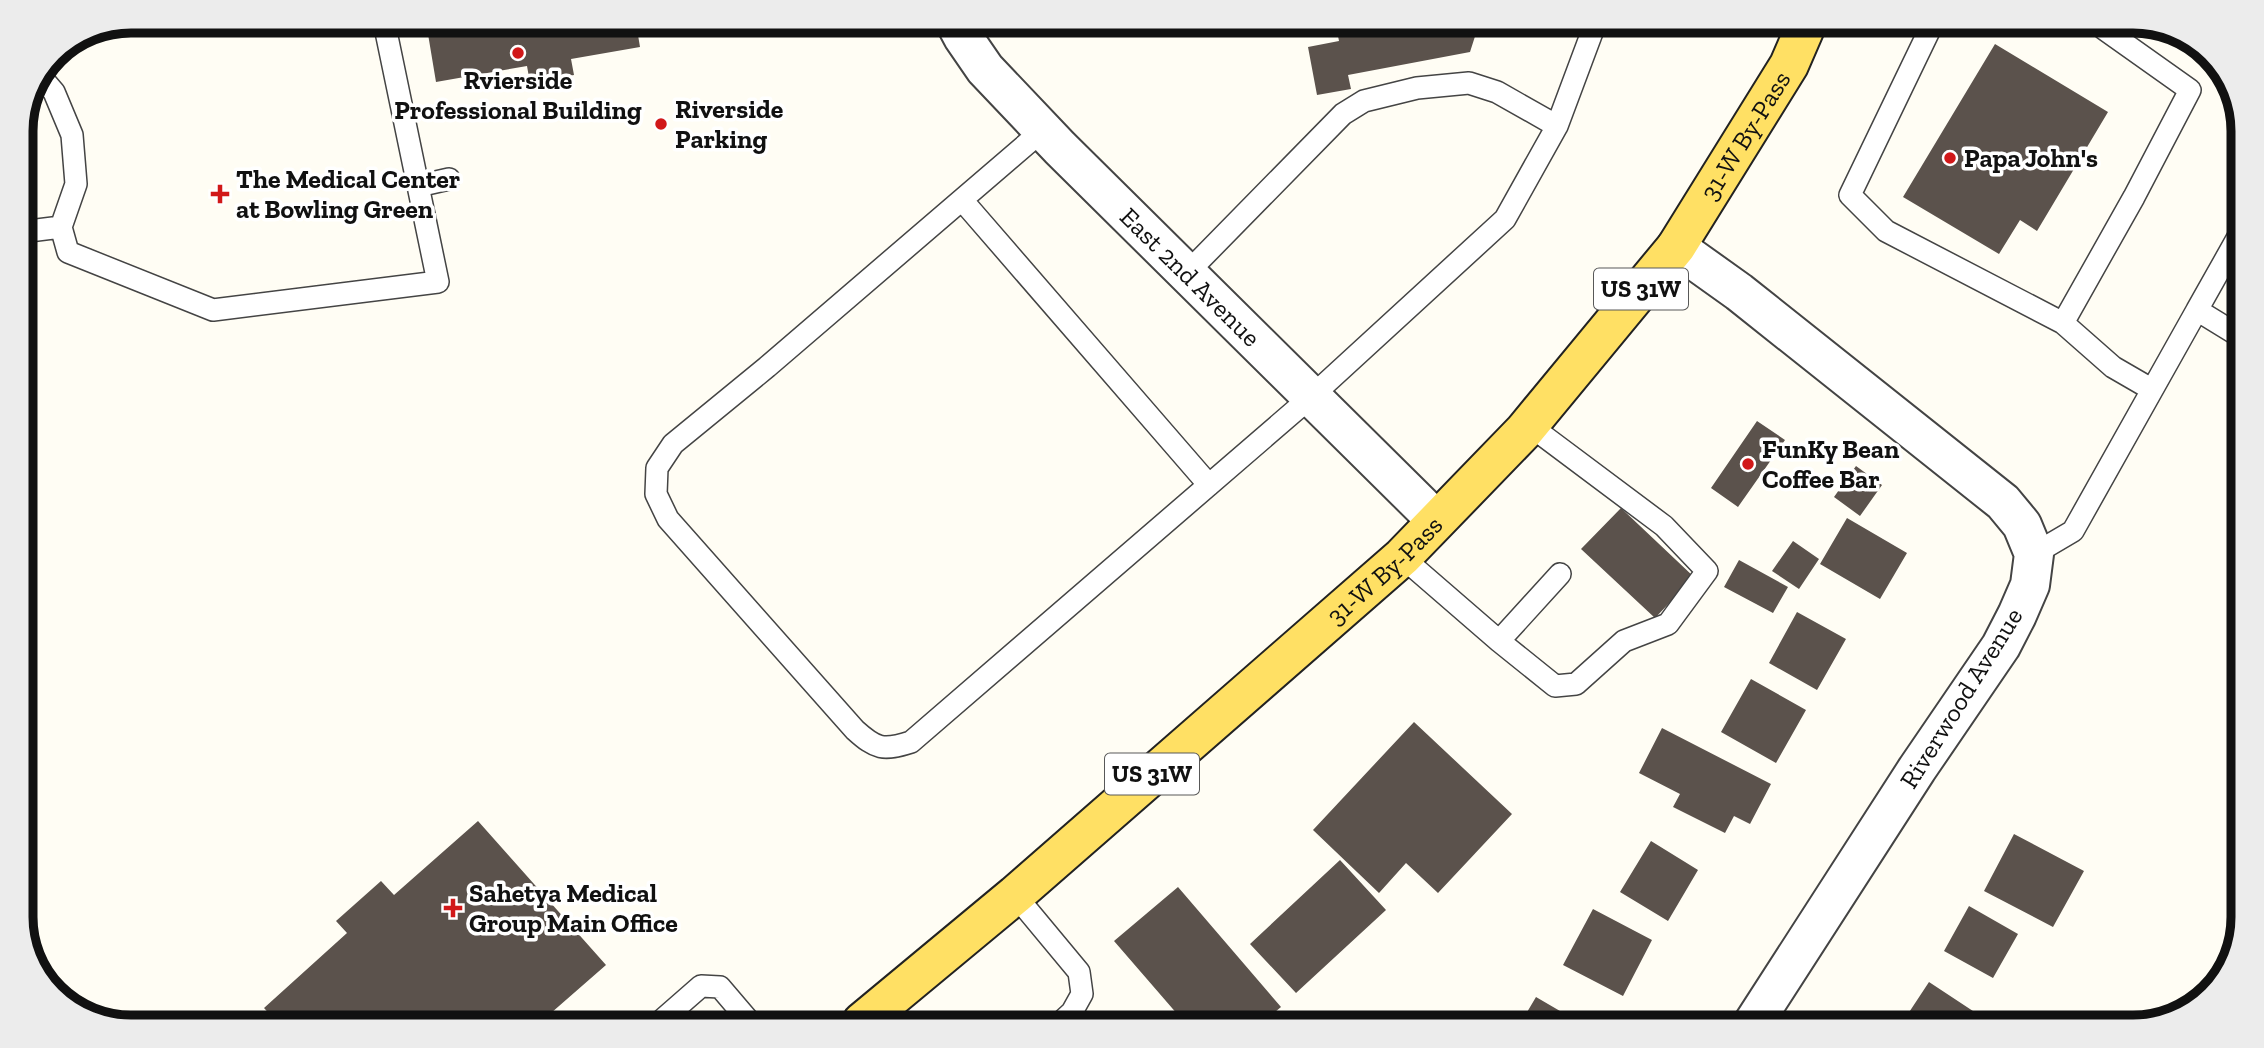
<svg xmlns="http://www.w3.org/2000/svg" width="2264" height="1048" viewBox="0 0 2264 1048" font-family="'Zilla Slab',serif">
  <rect width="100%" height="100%" fill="#fffdf4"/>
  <path fill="#5b524c" d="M426 22 636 23 640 47 571 59 574 75 530 83 527 66 436 82Z
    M1336 26 1478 27 1470 52 1348 75 1351 89 1317 95 1308 47 1339 41Z
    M1995 44 2108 112 2037 231 2020 220 1999 254 1903 197Z
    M1757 421 1785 440 1738 507 1711 488Z
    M1856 466 1882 485 1860 516 1834 497Z
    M1621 508 1694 577 1655 618 1581 549Z
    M1847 518 1907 553 1880 599 1820 564Z
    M1793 541 1819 559 1799 589 1772 571Z
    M1739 560 1788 587 1773 613 1724 587Z
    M1797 612 1846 639 1817 690 1769 663Z
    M1751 679 1806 710 1776 763 1721 732Z
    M1414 722 1512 814 1438 893 1406 863 1379 893 1313 830Z
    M1662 728 1771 784 1750 824 1734 816 1725 833 1673 807 1680 794 1639 773Z
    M478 821 606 965 543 1020 274 1019 264 1008 347 933 336 921 381 881 394 895Z
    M2014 834 2084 871 2053 927 1984 891Z
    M1651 841 1698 870 1668 921 1620 892Z
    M1340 860 1386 910 1296 993 1250 944Z
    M1178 887 1281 1007 1262 1023H1185L1114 941Z
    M1969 906 2018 934 1993 978 1944 951Z
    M1593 909 1652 940 1623 996 1563 965Z
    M1929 982 1976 1013 1967 1026H1900Z
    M1536 997 1584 1025 1520 1024Z"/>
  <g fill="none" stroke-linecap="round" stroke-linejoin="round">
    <defs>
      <path id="lane" d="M1930 29 1850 195 1886 231 2063 323 2113 367 2151 389
        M1043 130 767 367 673 444 657 468 656 494 668 519 855 730C876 749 883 751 911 742L1312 396 1505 219 1557 126 1594 27
        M418 186 449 179
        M962 200 1209 485
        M61 227 68 252 213 310 438 282 384 22
        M21 232 61 227 76 184 72 135 54 92 42 78
        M1187 273 1343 114 1364 101 1417 88 1469 83 1497 92 1557 126
        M2197 310 2242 230
        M2063 323 2134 197 2190 90 2104 29
        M2034 554 2073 531 2197 310 2241 337
        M1402 557 1499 641 1555 686 1576 684 1624 641 1668 624 1707 571 1664 526 1529 425
        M1499 641 1560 574
        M1015 895 1079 972 1082 994 1072 1012 1060 1023
        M661 1021 701 986 720 987 749 1021"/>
      <g id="street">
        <path id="s1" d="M956 24 963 37 985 69 1060 148 1436 520"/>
        <path d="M1676 247 1739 292 2003 502 2022 525 2034 554 2030 585 2017 615 2001 646 1917 769 1752 1025"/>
      </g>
      <g id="primary">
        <path id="s2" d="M862 1022 1015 895 1402 557 1524 431 1676 247 1789 65 1805 28"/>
      </g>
    </defs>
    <use href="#lane" stroke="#444" stroke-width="24"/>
    <use href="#street" stroke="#444" stroke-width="42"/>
    <use href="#primary" stroke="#222" stroke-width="42"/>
    <use href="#lane" stroke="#fff" stroke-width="21"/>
    <use href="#street" stroke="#fff" stroke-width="38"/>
    <use href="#primary" stroke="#ffe064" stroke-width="38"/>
  </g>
  <g fill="#d11819" stroke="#fff" stroke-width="2.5">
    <circle cx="518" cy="53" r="7"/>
    <circle cx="661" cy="124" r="7"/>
    <circle cx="1950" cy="158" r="7"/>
    <path d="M216.5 183.5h7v7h7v7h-7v7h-7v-7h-7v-7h7z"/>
    <circle cx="1748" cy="464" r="7"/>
    <path d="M449.5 897.5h7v7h7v7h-7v7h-7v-7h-7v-7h7z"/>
  </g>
  <g text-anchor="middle" stroke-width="7" stroke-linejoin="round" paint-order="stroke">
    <g fill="#fff" stroke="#585858" stroke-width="2">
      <rect x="1594" y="268.5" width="94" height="41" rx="5"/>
      <rect x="1105" y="753.5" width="94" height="41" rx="5"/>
    </g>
    <g font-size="24" font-weight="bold" fill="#111">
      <text x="1641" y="297">US 31W</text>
      <text x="1152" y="782">US 31W</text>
    </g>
    <g font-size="26" font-weight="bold" fill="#111" stroke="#fff" text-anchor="start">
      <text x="518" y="89" text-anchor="middle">Rvierside<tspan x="518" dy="30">Professional Building</tspan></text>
      <text x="675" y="118">Riverside<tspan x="675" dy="30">Parking</tspan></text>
      <text x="1964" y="167">Papa John's</text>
      <text x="236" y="188">The Medical Center<tspan x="236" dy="30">at Bowling Green</tspan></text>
      <text x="1762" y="458">FunKy Bean<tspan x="1762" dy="30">Coffee Bar</tspan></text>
      <text x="469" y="902">Sahetya Medical<tspan x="469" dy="30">Group Main Office</tspan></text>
    </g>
    <g font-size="26" fill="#111" stroke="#fff">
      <text dy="9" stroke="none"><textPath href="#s2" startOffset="1258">31-W By-Pass</textPath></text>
      <text dy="9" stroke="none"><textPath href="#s1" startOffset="346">East 2nd Avenue</textPath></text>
      <text dy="9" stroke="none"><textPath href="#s2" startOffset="691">31-W By-Pass</textPath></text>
      <text transform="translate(1961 698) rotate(-58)" y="9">Riverwood Avenue</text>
    </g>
  </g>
  <path d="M0 0H2264V1048H0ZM131 33H2133A98 98 0 0 1 2231 131V917A98 98 0 0 1 2133 1015H131A98 98 0 0 1 33 917V131A98 98 0 0 1 131 33Z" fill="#ececec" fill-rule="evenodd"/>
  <path fill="none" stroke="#111" stroke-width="9" d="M131 33H2133A98 98 0 0 1 2231 131V917A98 98 0 0 1 2133 1015H131A98 98 0 0 1 33 917V131A98 98 0 0 1 131 33Z"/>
</svg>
